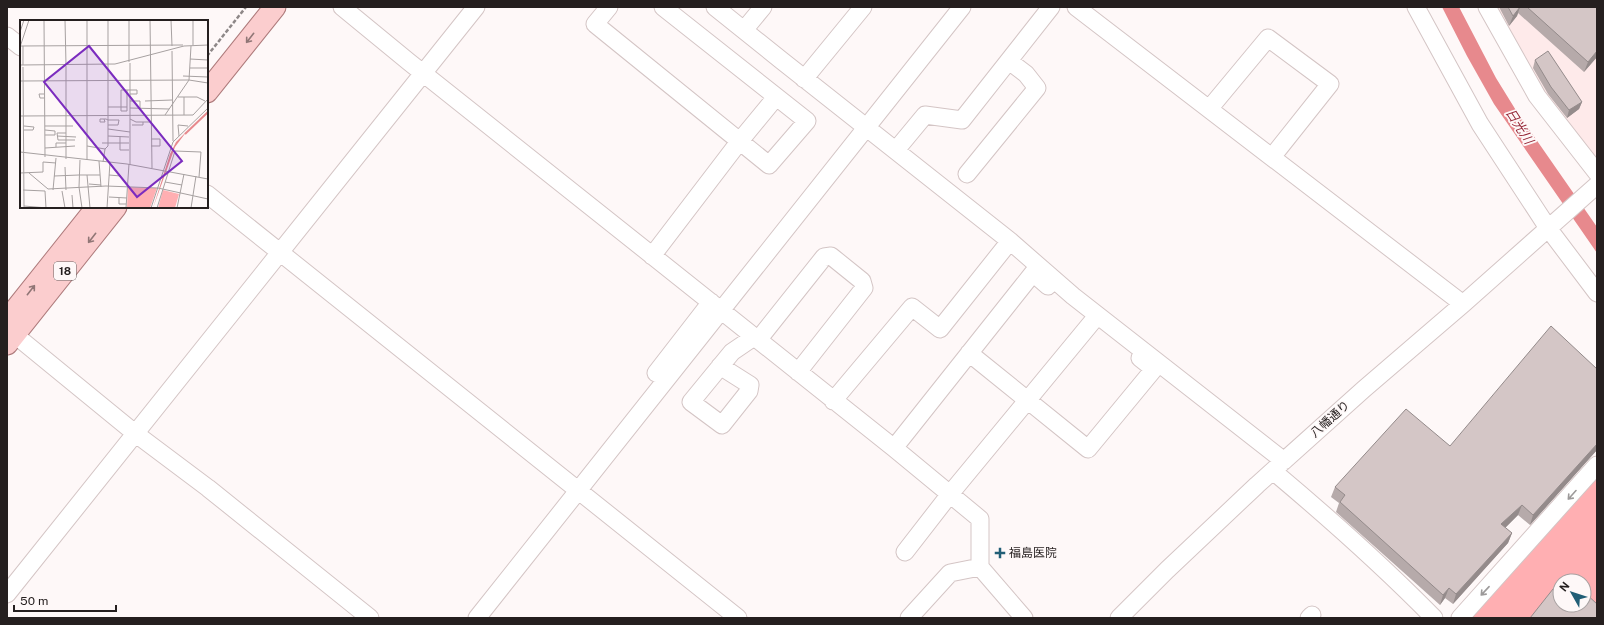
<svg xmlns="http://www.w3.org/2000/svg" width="1604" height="625" viewBox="0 0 1604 625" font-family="'Public Sans','Noto Sans JP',sans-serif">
  <rect width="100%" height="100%" fill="#fef8f8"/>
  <path fill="#feeaea" d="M1495 7H1597V161L1538 84Z"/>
  <path fill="#ffafb2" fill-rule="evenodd" d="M1597 472V618H1470ZM1560 581H1584V605H1560Z"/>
  <path fill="#e7898d" d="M1442 7H1459L1496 78 1517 112 1597 227V253L1494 104 1467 56Z"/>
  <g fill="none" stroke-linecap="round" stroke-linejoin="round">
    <defs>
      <path id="minor" d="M342 7 409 62 894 448 980 519V567L1024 618
        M609 7 595 24 769 165 807 121 663 7
        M715 7 781 60 1010 241 1073 296 1284 461
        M1076 7 1463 304
        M1416 7 1480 124 1548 228 1597 293
        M1487 7 1537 96 1597 173
        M744 30 763 7
        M7 36 21 47
        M804 79 863 7
        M1209 109 1268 38 1330 84 1272 157
        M896 150 925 115 962 120 1051 7
        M967 174 1037 88 1026 74 1009 61
        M207 194 738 618
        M652 256 739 142 776 97
        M15 335 136 434 208 488 370 618
        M758 340 824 257 831 256 862 281 864 288 798 372
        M969 353 1088 449 1154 369 1140 358
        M720 366 750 385 749 391 722 425 691 402 732 352 754 337
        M656 373 711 302
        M833 401 912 307 940 329 1010 241
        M894 448 1033 273 1048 286
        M1273 471C1329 518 1383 566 1434 618
        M905 552 950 494 1092 322
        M7 594 476 7
        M477 618 962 7
        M909 618 950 573 980 567
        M1119 618 1167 570 1257 485 1364 389 1463 304 1597 185
        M1309 618 1312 615
        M1460 618 1597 465"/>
      <path id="major" d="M207 92 275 7
        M7 320 97 207
        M7 344 116 207"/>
    </defs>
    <use href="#minor" stroke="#d4c5c5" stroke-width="19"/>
    <use href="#major" stroke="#ae7b7c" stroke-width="23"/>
    <path stroke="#8e8888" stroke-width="2.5" stroke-dasharray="4 2" stroke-linecap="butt" d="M207 56 246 7"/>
    <use href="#minor" stroke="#fff" stroke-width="17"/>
    <use href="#major" stroke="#fbcdce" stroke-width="21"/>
  </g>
  <path fill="#b6aaaa" d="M1499 7H1597V57L1584 72 1518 13 1517 16 1509 26Z
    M1535 60 1582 102 1579 109 1567 118 1548 94 1533 68Z
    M1597 369V450L1530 525 1518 515 1505 528 1512 533 1508 543 1453 604 1445 598 1440 605 1336 512 1339 503 1331 497 1335 487 1450 446Z"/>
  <path fill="#948b8b" d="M1520 7 1517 16 1509 26 1513 16Z
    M1597 51V57L1584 72 1588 62Z
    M1582 102 1579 109 1567 118 1569 110Z
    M1597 444V450L1530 525 1533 515Z
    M1522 505 1518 515 1498 535 1501 524Z
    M1512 533 1508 543 1453 604 1456 594Z
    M1449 588 1445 598 1440 605 1443 595Z"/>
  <path fill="#d4c6c6" stroke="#948b8b" d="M1508 7H1520L1513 16Z
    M1527 7H1597V51L1588 62Z
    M1548 51 1582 102 1569 110 1551 87 1535 60Z
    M1551 326 1597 369V444L1533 515 1522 505 1501 524 1512 533 1456 594 1449 588 1443 595 1340 502 1345 495 1335 487 1406 409 1450 446Z
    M1557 584 1560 587V605H1584V592L1597 604V618H1530Z"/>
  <defs><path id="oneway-shaft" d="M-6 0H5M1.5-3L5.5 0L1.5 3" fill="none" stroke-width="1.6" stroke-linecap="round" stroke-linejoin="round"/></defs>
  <g stroke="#907676">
    <use href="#oneway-shaft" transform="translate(250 38) rotate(128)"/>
    <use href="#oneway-shaft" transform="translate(92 238) rotate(128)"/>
    <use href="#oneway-shaft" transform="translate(31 290) rotate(-52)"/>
  </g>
  <g stroke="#9d9a9a">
    <use href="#oneway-shaft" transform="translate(1572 495) rotate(132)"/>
    <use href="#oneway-shaft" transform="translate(1485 591) rotate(133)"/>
  </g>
  <path fill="#215e76" stroke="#fef8f8" stroke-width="1.5" d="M998 547h4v4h4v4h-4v4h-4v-4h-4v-4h4z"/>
  <g text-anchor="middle" stroke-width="3.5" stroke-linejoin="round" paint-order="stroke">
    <rect fill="#fef8f8" stroke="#666060" stroke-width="1" x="54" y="262" width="22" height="18" rx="3"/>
    <g font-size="11" font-weight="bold" fill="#251f1f">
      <text x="65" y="275">18</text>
    </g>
    <g font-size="12" fill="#251f1f" stroke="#fef8f8">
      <text transform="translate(1330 419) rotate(-42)" y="4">八幡通り</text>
    </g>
    <g font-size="12" fill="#251f1f" stroke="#fef8f8" text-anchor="start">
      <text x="1009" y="557">福島医院</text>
    </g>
    <g font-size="13" font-style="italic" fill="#962838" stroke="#fef8f8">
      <text transform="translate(1520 126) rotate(57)" y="5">日光川</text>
    </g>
  </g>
  <g transform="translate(20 20)">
    <rect width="188" height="188" fill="#fef8f8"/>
    <path d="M108 167 137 168 130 188 107 187ZM143 170 159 174 155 188H138Z" fill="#ffafb2"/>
    <path d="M167 111 155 127 133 188 150 134 156 122Z" fill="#e7898d"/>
    <path fill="none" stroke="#e7898d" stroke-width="2" d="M165 114 188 92"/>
    <path fill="none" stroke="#a7a1a1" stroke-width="1" d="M24 0 25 137M45 0 46 45M67 0V140M109 0V42M130 0 132 148M151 0 152 26M173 0V25M0 12 4 0M0 26 163 25M3 26V45M0 27 9 0M152 31 153 121M170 39 188 40M110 43V145M0 45 95 44 164 26 188 25M46 46V139M3 47 4 188M170 48H188M163 56 188 57M0 61 169 60 188 63M107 70V91H101V70H117V74H110M158 77H177L185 81M24 78H20L19 74H24M110 81H120V88M125 81 152 80M88 87H107M110 88 149 89M145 95 169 60 171 26M164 95V77M0 96 173 95 188 79M84 99 85 102H80V99H86L88 100M110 99 116 102H131M88 100H99L98 105H88M112 105H123V102M4 106 14 107 13 110H4M25 106H53M88 109 110 112M25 110 35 111V115H25M46 113H37L38 120H55M37 116 56 117M88 116 109 117M100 116V130H109M159 116 158 105 168 106M131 119H140V126H131M82 123H109M67 126 85 129M36 127V123H46M25 128 55 126M0 132 107 144 188 159M60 140 59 167 62 188M79 141 81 167M83 142 85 129 88 126V0M45 147 46 170M0 153 23 152V142L36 143M9 153 28 169 86 166 138 168 188 179M59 155H80M67 155 70 188M89 155 101 156M34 156 59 155M145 162 162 165M69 164 81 165M3 170 25 171M33 170 36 138M25 171 26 188M42 171 45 188M52 175 53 188M89 177 107 178M99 177V184H106M4 186 27 188M86 188H111M87 188 90 142M106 188 109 144M131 188 153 122 188 88M137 188 155 131 181 132 179 157M157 188 164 154M171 188 176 156"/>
    <path fill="#7b2cbf" fill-opacity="0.15" stroke="#7b2cbf" stroke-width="2" d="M69 26 162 141 117 177 24 62Z"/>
    <rect width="188" height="188" fill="none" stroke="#251f1f" stroke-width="2"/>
  </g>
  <rect width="1604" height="625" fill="none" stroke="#251f1f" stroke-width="16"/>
  <g transform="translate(1572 593) rotate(309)"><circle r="19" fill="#fef8f8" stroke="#a7a1a1"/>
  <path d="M0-3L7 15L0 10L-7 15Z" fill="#215e76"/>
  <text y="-6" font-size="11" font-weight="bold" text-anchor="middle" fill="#251f1f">N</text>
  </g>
  <path d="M14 605v6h102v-6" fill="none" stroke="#251f1f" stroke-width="2"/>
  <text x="20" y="605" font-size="12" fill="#251f1f" stroke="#fef8f8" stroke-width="3" paint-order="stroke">50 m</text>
</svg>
